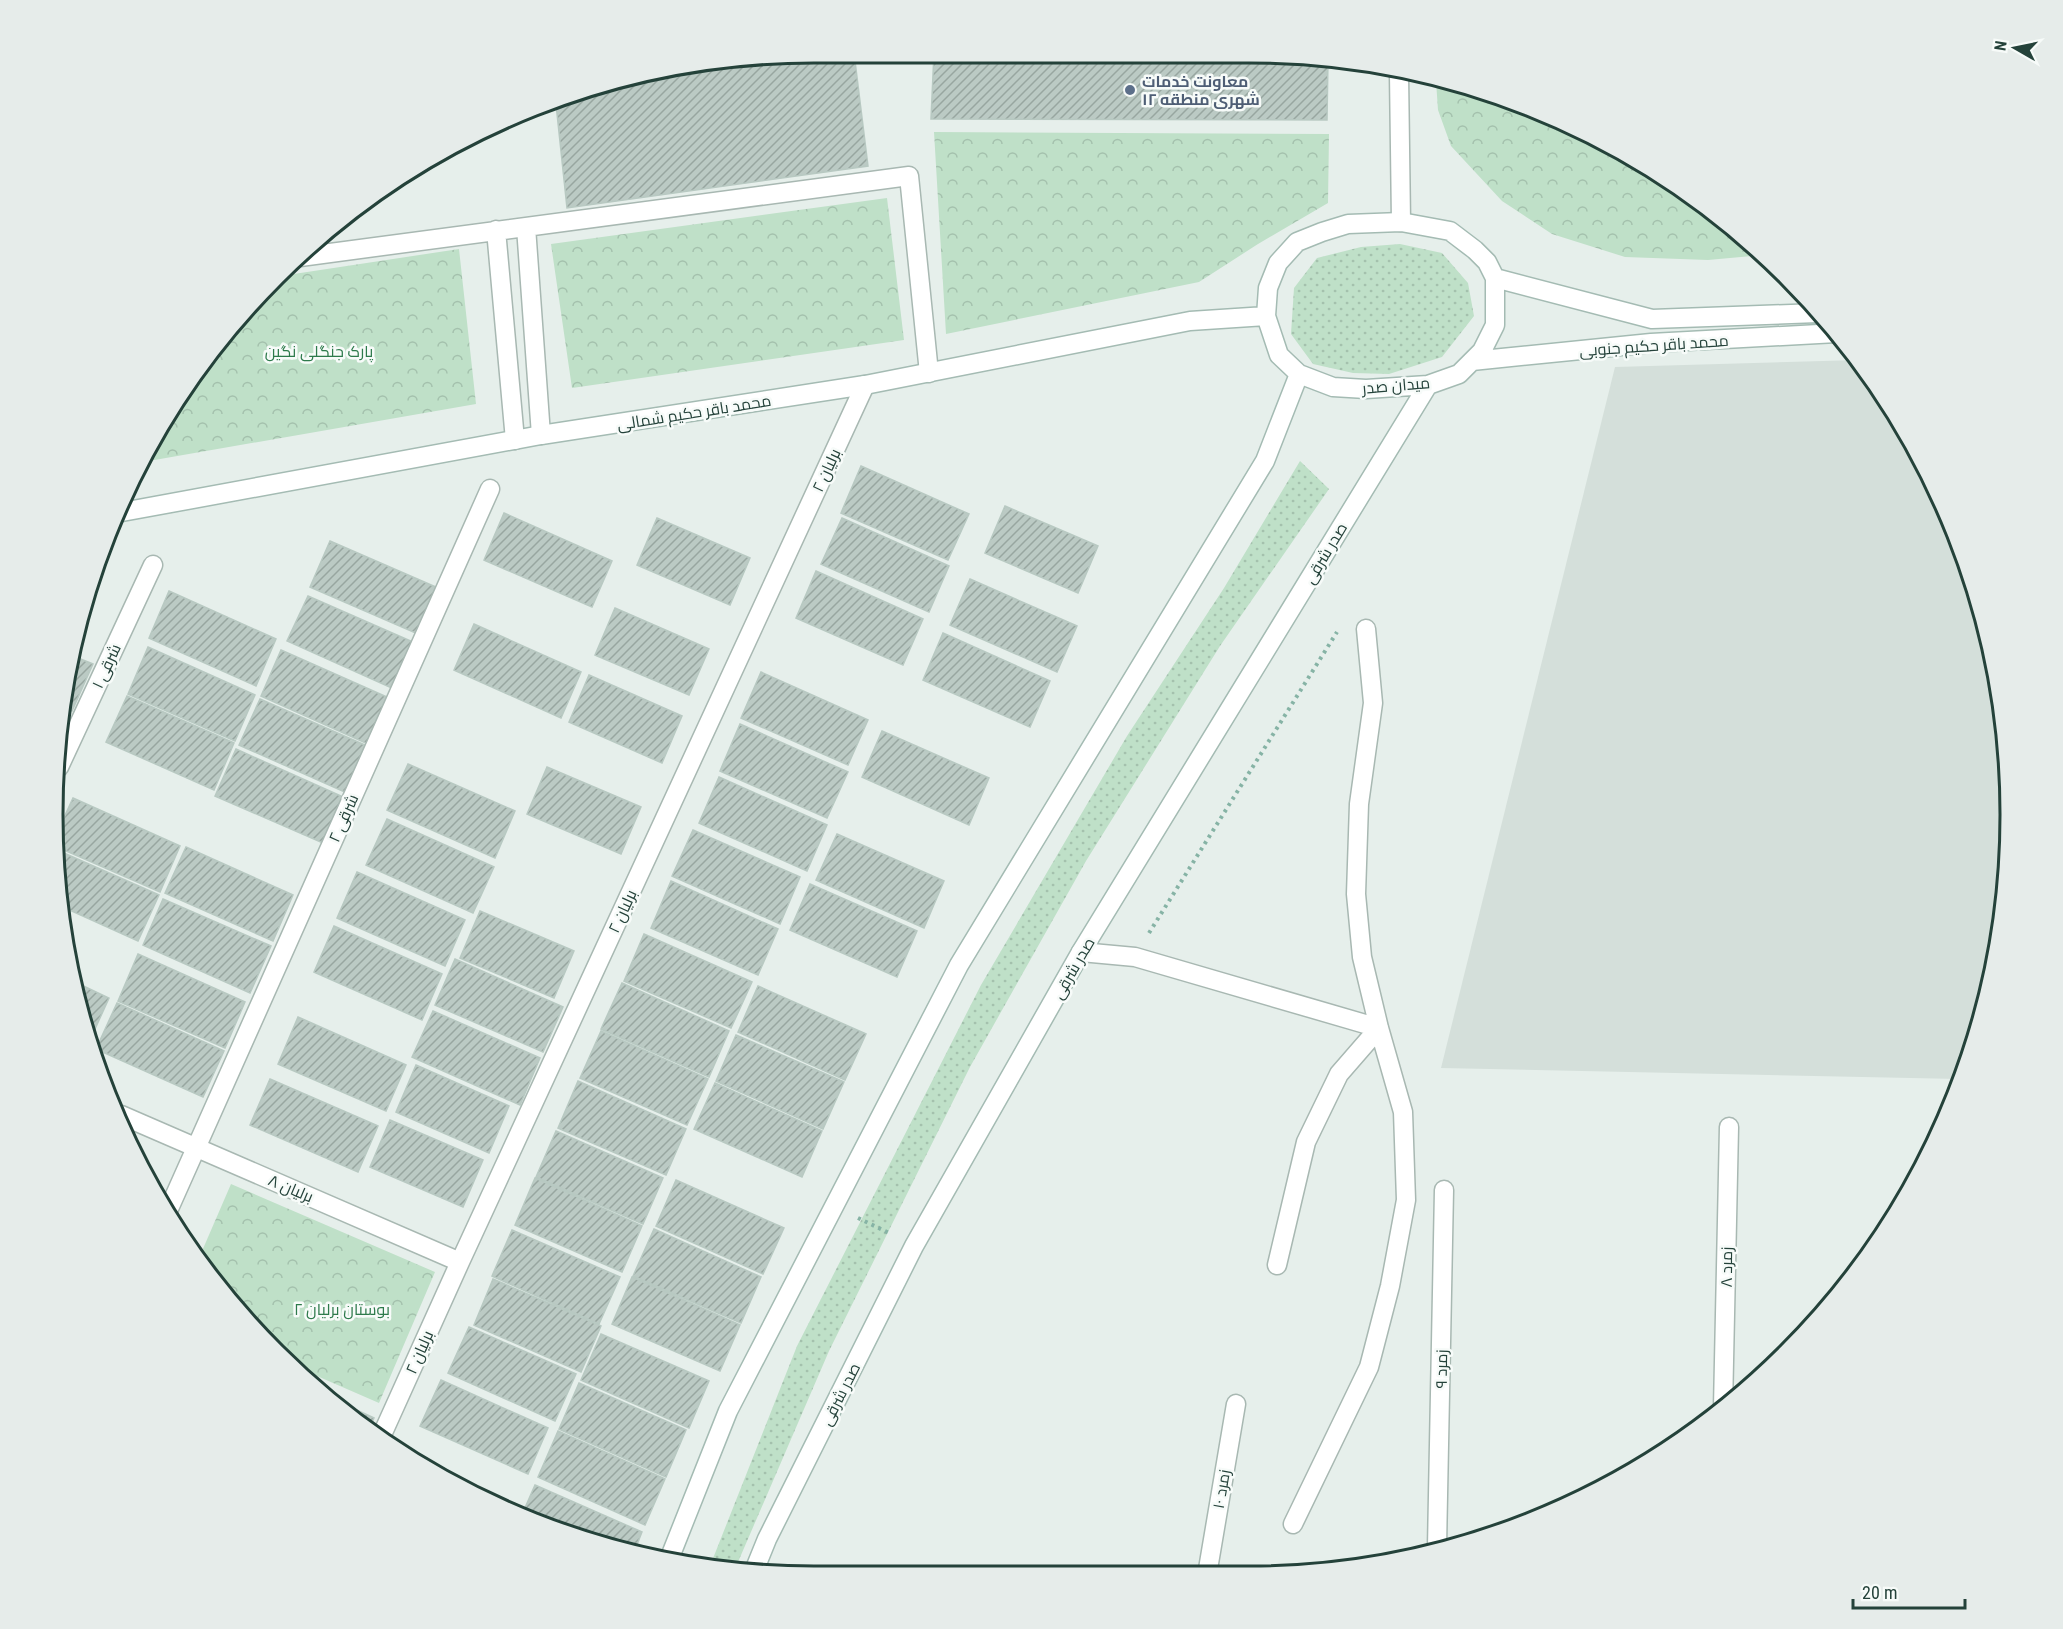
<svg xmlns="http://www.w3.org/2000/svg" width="2063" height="1629" viewBox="0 0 2063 1629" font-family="'Roboto Condensed',Cairo,sans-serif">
  <defs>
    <pattern id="grass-dots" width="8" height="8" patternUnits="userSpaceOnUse" patternTransform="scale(1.5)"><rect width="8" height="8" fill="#bfe0c8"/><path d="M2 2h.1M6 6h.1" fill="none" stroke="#a4c1ad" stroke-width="1.8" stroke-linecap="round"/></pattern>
    <pattern id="forest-crowns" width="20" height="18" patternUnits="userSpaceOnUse" patternTransform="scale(1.5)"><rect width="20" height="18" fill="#bfe0c8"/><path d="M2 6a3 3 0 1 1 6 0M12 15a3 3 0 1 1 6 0" fill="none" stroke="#a4c1ad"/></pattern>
    <pattern id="building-hatch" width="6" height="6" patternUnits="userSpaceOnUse" patternTransform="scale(1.5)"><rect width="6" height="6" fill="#bbcac4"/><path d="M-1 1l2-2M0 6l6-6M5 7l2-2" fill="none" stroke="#98a6a0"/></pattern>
  </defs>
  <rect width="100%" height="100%" fill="#e6efeb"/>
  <path fill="#d4dfda" d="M1859 360 1909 434 1970 570 2004 715 2009 865 1984 1012 1959 1079 1441 1068 1615 367Z"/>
  <path fill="url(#grass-dots)" d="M1400 244 1442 253 1468 283 1474 316 1442 357 1389 374 1353 373 1313 364 1291 334 1294 288 1317 258 1361 247Z
    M1300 461 1329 489 1220 646 1086 861 970 1067 829 1351 735 1569 710 1566 797 1346 981 985 1127 736 1224 588Z"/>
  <path fill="url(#forest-crowns)" d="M1436 81 1494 93 1629 154 1751 241 1763 255 1708 260 1625 257 1552 234 1502 201 1451 146 1438 110Z
    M934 132 1329 134 1328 203 1258 244 1199 282 946 334Z
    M887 198 904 340 572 388 551 244Z
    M459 249 476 404 143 462 155 433 274 277Z
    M231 1184 435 1272 379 1403 294 1366 241 1317 199 1258Z"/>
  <path fill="url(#building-hatch)" stroke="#b8c9c2" stroke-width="1.5" d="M814 52 854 53 868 166 567 208 556 104 618 78Z
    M934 53 1298 54 1328 60 1327 120 931 119Z
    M861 466 969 514 948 560 841 513Z
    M1005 506 1098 546 1078 593 985 553Z
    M504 513 612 561 592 607 484 560Z
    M657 518 750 558 730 605 637 565Z
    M842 518 949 566 929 612 821 564Z
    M330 541 438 588 418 634 310 587Z
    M816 571 923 619 903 665 796 618Z
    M970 579 1077 626 1057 672 950 625Z
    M169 591 276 639 256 686 149 638Z
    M308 596 415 643 394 689 287 641Z
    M615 608 709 649 689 695 595 655Z
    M474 624 581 672 561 718 454 670Z
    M943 633 1050 681 1030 727 923 680Z
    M148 647 255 695 235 741 128 694Z
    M281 650 389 698 368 744 261 696Z
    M73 656 93 664 72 711 66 708Z
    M761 672 868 720 848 765 741 718Z
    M589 675 682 716 662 763 569 722Z
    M127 696 234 743 214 790 106 742Z
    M260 699 367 746 347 793 239 745Z
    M740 724 848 772 827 818 720 771Z
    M882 731 989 778 969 825 862 777Z
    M236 749 343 797 323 843 215 796Z
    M408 764 515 811 495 858 387 810Z
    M547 767 641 807 621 854 527 814Z
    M719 777 827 825 807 871 699 823Z
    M73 798 180 846 160 892 57 847 55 837Z
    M387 819 494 867 473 913 366 865Z
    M693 830 800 877 780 924 672 876Z
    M837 834 944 881 924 928 816 880Z
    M186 847 293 895 273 941 165 893Z
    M57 850 159 895 138 941 65 908Z
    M357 872 465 920 445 966 337 918Z
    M671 881 778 929 758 975 651 928Z
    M810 884 917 931 897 977 790 930Z
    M163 899 271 946 250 993 143 945Z
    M480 911 574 951 554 998 460 958Z
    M334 926 442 974 422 1020 314 972Z
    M644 934 752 982 731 1028 624 981Z
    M138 954 245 1002 225 1048 118 1001Z
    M455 959 563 1007 543 1052 435 1005Z
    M75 982 109 998 90 1040 78 1011Z
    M622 983 729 1031 709 1077 601 1029Z
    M758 986 866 1034 845 1080 738 1032Z
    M117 1003 224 1051 203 1097 96 1049Z
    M433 1011 540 1058 520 1105 412 1057Z
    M298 1017 406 1065 386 1111 278 1064Z
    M601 1031 708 1079 687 1125 580 1078Z
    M736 1035 844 1082 823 1129 716 1081Z
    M416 1065 509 1106 489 1153 396 1112Z
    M270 1079 378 1126 358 1172 250 1125Z
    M578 1081 686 1129 666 1175 558 1128Z
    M715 1083 822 1131 802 1177 694 1129Z
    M390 1120 483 1160 463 1207 370 1167Z
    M556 1131 663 1178 643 1224 536 1177Z
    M535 1178 642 1226 622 1272 515 1225Z
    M676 1180 784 1228 763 1274 656 1226Z
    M654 1229 761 1277 741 1323 633 1276Z
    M512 1230 620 1277 599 1324 492 1276Z
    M632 1277 740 1325 720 1371 612 1324Z
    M493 1279 601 1326 581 1372 474 1325Z
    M469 1327 576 1374 555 1421 448 1373Z
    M601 1334 709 1381 689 1428 581 1380Z
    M441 1380 548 1428 528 1474 420 1426Z
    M579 1383 686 1430 666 1477 559 1429Z
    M328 1397 374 1418 369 1430 351 1419Z
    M558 1431 665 1479 645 1525 538 1477Z
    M535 1485 642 1532 634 1552 521 1517Z"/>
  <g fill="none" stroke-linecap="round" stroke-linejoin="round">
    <defs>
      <path id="lane" d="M526 227 541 435
        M496 230 515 440
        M300 257 909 176 929 373"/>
      <path id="street" d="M1399 74 1401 222
        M59 767 153 565
        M1081 952 1135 957 1379 1028 1339 1074 1306 1142 1277 1265
        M121 1115 460 1262
        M167 1213 490 489
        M1723 1408 1729 1127
        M381 1437 460 1262 865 385
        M1293 1524 1369 1367 1390 1286 1406 1200 1403 1112 1379 1028 1362 957 1356 894 1359 804 1373 703 1366 629
        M1437 1547 1444 1190
        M1207 1575 1236 1404"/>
      <path id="secondary" d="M1401 222 1450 231 1475 250 1487 262 1495 278V325L1482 351 1459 374 1428 385 1366 389 1333 387 1299 374 1279 355 1266 316 1268 288 1278 263 1297 242 1322 232 1348 224Z
        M1495 278 1652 319 1818 313
        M1472 361 1651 343 1837 333
        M122 512 541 435 865 385 1190 321 1266 316
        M668 1562 728 1411 959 965 1265 461 1299 374
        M754 1571 767 1539 914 1246 1081 952 1428 385"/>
    </defs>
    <use href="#lane" stroke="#a8b8b2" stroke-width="21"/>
    <use href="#street" stroke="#a8b8b2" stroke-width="21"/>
    <use href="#secondary" stroke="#a4bbb3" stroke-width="21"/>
    <path stroke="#86b3a5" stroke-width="4" stroke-dasharray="3 4.5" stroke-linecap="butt" d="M1427 82H1440
      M1149 933 1337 632
      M858 1218 889 1233"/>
    <use href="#lane" stroke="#fff" stroke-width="18"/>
    <use href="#street" stroke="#fff" stroke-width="18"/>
    <use href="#secondary" stroke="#fff" stroke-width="18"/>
  </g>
  <circle fill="#5c6f8a" stroke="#f7fbf9" stroke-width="2" cx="1130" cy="90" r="6"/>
  <g text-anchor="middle" stroke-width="5" stroke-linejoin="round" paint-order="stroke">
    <g font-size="16" font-weight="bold" fill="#4e5e75" stroke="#f7fbf9" text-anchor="start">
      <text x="1142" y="87">معاونت خدمات<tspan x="1142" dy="18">شهری منطقه ۱۲</tspan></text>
    </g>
    <g font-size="16" fill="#24423a" stroke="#f7fbf9">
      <text transform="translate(1654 345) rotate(-4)" y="6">محمد باقر حکیم جنوبی</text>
      <text transform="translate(1396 385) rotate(-5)" y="6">میدان صدر</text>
      <text transform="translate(694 412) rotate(-9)" y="6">محمد باقر حکیم شمالی</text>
      <text transform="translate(826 470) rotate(-65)" y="6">برلیان ۲</text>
      <text transform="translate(1325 553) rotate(-59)" y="6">صدر شرقی</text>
      <text transform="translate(106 666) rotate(-65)" y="6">۱ شرقی</text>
      <text transform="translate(343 818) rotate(-66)" y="6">۲ شرقی</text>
      <text transform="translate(622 911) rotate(-65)" y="6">برلیان ۲</text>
      <text transform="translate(1073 968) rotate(-60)" y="6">صدر شرقی</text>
      <text transform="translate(291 1188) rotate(23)" y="6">برلیان ۸</text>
      <text transform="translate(1726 1267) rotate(-89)" y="6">زمرد ۸</text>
      <text transform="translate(419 1352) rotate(-66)" y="6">برلیان ۲</text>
      <text transform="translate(1441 1369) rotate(-89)" y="6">زمرد ۹</text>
      <text transform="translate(840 1394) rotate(-63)" y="6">صدر شرقی</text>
      <text transform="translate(1221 1489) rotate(-80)" y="6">زمرد ۱۰</text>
    </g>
    <g font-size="16" fill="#2d7a4b" stroke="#f7fbf9">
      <text x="319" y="357">پارک جنگلی نگین</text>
      <text x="342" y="1315">بوستان برلیان ۲</text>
    </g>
  </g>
  <path d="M0 0H2063V1629H0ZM814 63H1249A751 751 0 0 1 2000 814V815A751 751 0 0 1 1249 1566H814A751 751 0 0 1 63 815V814A751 751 0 0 1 814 63Z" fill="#e6ecea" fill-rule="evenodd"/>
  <path fill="none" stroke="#24423a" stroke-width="3" d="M814 63H1249A751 751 0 0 1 2000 814V815A751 751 0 0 1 1249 1566H814A751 751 0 0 1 63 815V814A751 751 0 0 1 814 63Z"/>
  <g transform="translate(2015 48) rotate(279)" stroke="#f7fbf9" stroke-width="4.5" paint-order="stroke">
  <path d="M0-4.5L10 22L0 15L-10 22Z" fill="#24423a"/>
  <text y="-9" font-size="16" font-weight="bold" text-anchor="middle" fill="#24423a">N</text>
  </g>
  <path d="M1853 1599v9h112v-9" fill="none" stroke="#24423a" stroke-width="3"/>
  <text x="1862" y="1599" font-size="18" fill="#24423a" stroke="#f7fbf9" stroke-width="4.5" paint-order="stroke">20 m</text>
</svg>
